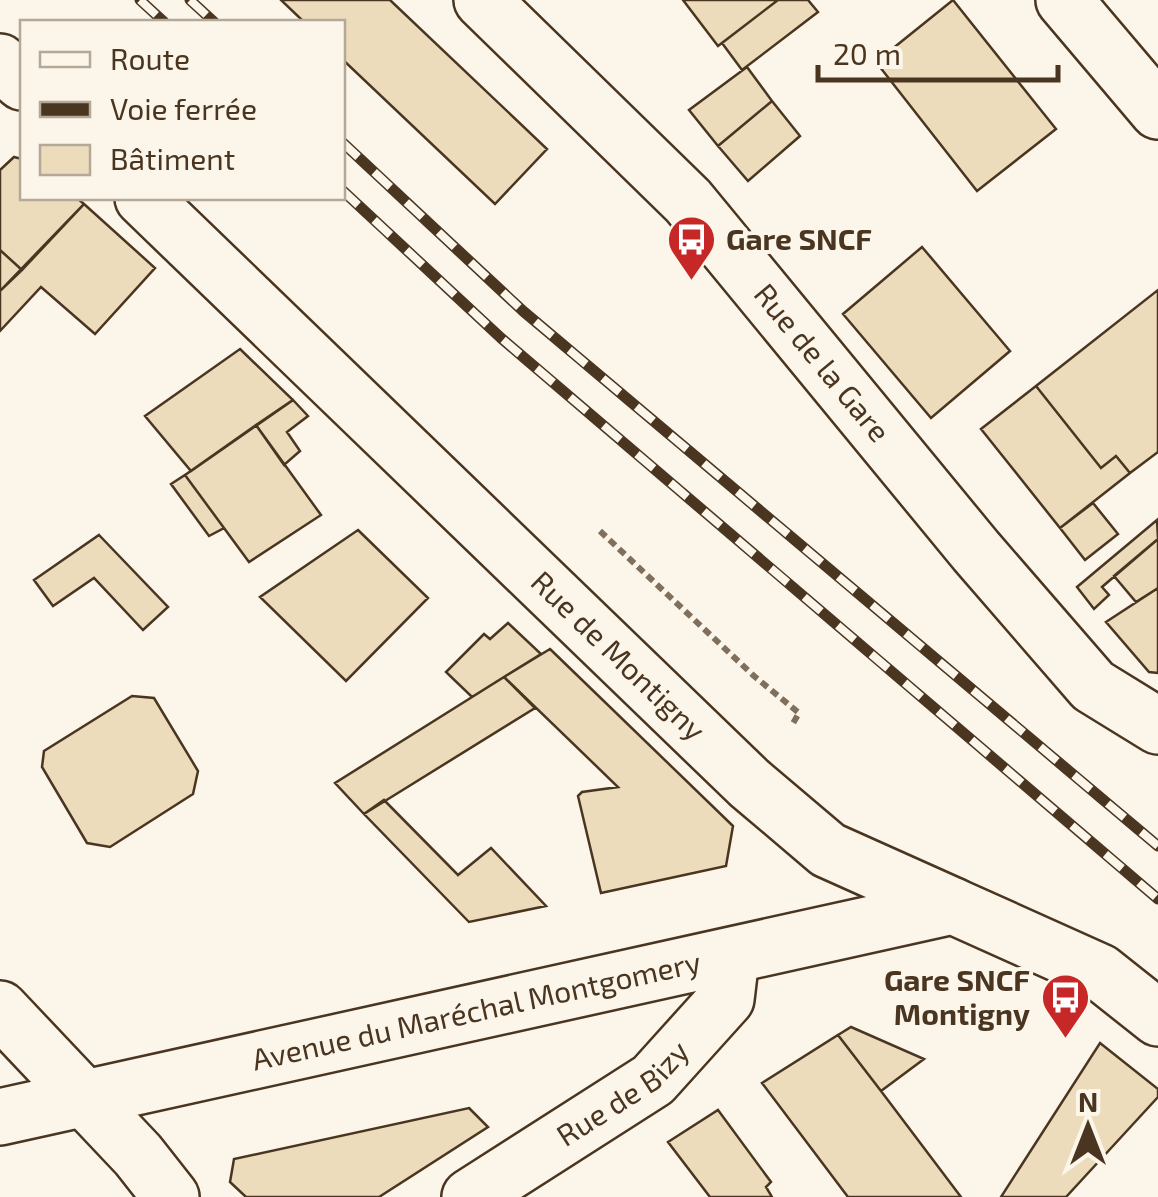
<svg xmlns="http://www.w3.org/2000/svg" width="1158" height="1197" viewBox="0 0 1158 1197" font-family="'Exo 2',sans-serif">
  <rect width="100%" height="100%" fill="#fbf6e9"/>
  <path fill="#ecdcbc" stroke="#4a3520" stroke-width="2.5" d="M281 0H390L547 149 495 204 342 59V22H304Z
    M683 0H778L718 46Z
    M778 0H808L818 12 742 70 722 43Z
    M953 0 1056 129 977 191 876 62Z
    M747 67 772 101 718 146 689 110Z
    M772 101 800 136 748 181 718 146Z
    M14 157 22 159V198H77L84 204 22 270 0 250V170Z
    M84 204 155 268 95 334 41 287 0 331V291Z
    M922 247 1010 351 931 418 843 314Z
    M0 250 22 270 0 291Z
    M1158 290V452L1130 473 1116 456 1101 468 1036 386Z
    M240 349 293 400 191 471 145 416Z
    M1036 386 1101 468 1116 456 1130 473 1060 528 981 429Z
    M293 400 308 416 287 432 300 451 284 465 256 425Z
    M256 425 321 515 249 562 185 475Z
    M185 475 224 528 209 536 171 484Z
    M1093 503 1118 534 1085 560 1060 528Z
    M1157 520 1158 539 1102 587 1109 595 1094 609 1077 587Z
    M358 530 428 598 346 681 260 597Z
    M99 535 168 607 143 630 94 578 53 606 34 580Z
    M1158 539V588L1136 602 1114 576Z
    M1158 588V673L1149 672 1106 622Z
    M508 623 541 654 472 697 446 672 484 634 490 639Z
    M550 649 733 826 726 866 601 893 578 796 582 792 618 787 504 677Z
    M504 677 535 708 364 814 335 783Z
    M132 696 154 698 198 771 193 794 110 847 87 843 42 767 44 751Z
    M384 800 458 875 491 848 546 906 469 922 364 814Z
    M851 1027 924 1059 881 1091 838 1035Z
    M838 1035 881 1091 961 1197H848L762 1083Z
    M1100 1043 1158 1089V1097L1066 1197H1001Z
    M469 1108 488 1127 379 1197H246L230 1182 234 1159Z
    M718 1110 771 1182 766 1187 772 1197H710L668 1142Z"/>
  <g fill="none" stroke-linecap="round" stroke-linejoin="round">
    <defs>
      <g id="minor">
        <path id="s1" d="M482 0 688 201 976 551 1093 686 1158 726"/>
        <path d="M1064 0 1158 111"/>
        <path d="M0 62 22 82"/>
        <path id="s2" d="M143 198 749 783 828 850 953 906"/>
        <path d="M0 1009 138 1155 171 1197"/>
        <path id="s3" d="M470 1197 653 1080 726 999 731 957"/>
      </g>
      <g id="secondary">
        <path id="s4" d="M0 1117 953 906 1100 972 1158 1018"/>
      </g>
    </defs>
    <use href="#minor" stroke="#4a3520" stroke-width="60"/>
    <use href="#secondary" stroke="#4a3520" stroke-width="60"/>
    <path stroke="#7f6f5c" stroke-width="6" stroke-dasharray="8 5" stroke-linecap="butt" d="M600 531 754 676 799 713 792 725"/>
    <use href="#minor" stroke="#fbf6e9" stroke-width="55"/>
    <use href="#secondary" stroke="#fbf6e9" stroke-width="55"/>
    <defs>
      <path id="rail" d="M140 0 164 22
        M190 0 214 22
        M342 142 523 311 1158 846
        M342 190 501 338 1158 899"/>
    </defs>
    <use href="#rail" stroke="#4a3520" stroke-width="11"/>
    <use href="#rail" stroke="#fbf6e9" stroke-width="8" stroke-dasharray="22" stroke-linecap="butt"/>
  </g>
  <defs>
    <symbol id="bus-pin" viewBox="-11 -11 22 30"><path d="M0 17L-7.5 6A9.5 9.5 0 1 1 7.5 6Z" fill="#c62828" stroke="#fbf6e9"/><path d="M-5-6H5V4H4V6H2V4H-2V6H-4V4H-5ZM-3.5-4V0h7V-4ZM-3.5 1.2v1.5H-2V1.2ZM2 1.2v1.5H3.5V1.2Z" fill="#fff"/></symbol>
  </defs>
  <g fill-rule="evenodd">
    <use href="#bus-pin" x="664" y="212" width="55" height="75"/>
    <use href="#bus-pin" x="1038" y="970" width="55" height="75"/>
  </g>
  <g text-anchor="middle" stroke-width="8" stroke-linejoin="round" paint-order="stroke">
    <g font-size="30" font-weight="bold" fill="#4a3520" stroke="#fbf6e9" text-anchor="start">
      <text x="726" y="250">Gare SNCF</text>
      <text x="1030" y="991" text-anchor="end">Gare SNCF<tspan x="1030" dy="34">Montigny</tspan></text>
    </g>
    <g font-size="30" fill="#4a3520" stroke="#fbf6e9">
      <text dy="10" stroke="none"><textPath href="#s1" startOffset="498">Rue de la Gare</textPath></text>
      <text dy="10" stroke="none"><textPath href="#s2" startOffset="660">Rue de Montigny</textPath></text>
      <text dy="10" stroke="none"><textPath href="#s4" startOffset="488">Avenue du Maréchal Montgomery</textPath></text>
      <text dy="10" stroke="none"><textPath href="#s3" startOffset="185">Rue de Bizy</textPath></text>
    </g>
  </g>
  <rect x="20" y="20" width="325" height="180" fill="#fbf6e9" stroke="#b4a999" stroke-width="2.5"/>
  <rect x="40" y="52" width="50" height="15" fill="#fbf6e9" stroke="#b4a999" stroke-width="2.5"/>
  <text x="110" y="70" font-size="30" fill="#4a3520">Route</text>
  <rect x="40" y="102" width="50" height="15" fill="#4a3520" stroke="#b4a999" stroke-width="2.5"/>
  <text x="110" y="120" font-size="30" fill="#4a3520">Voie ferrée</text>
  <rect x="40" y="145" width="50" height="30" fill="#ecdcbc" stroke="#b4a999" stroke-width="2.5"/>
  <text x="110" y="170" font-size="30" fill="#4a3520">Bâtiment</text>
  <g transform="translate(1088 1127)" stroke="#fbf6e9" stroke-width="8" paint-order="stroke">
  <path d="M0-8L18 38L0 25L-18 38Z" fill="#4a3520"/>
  <text y="-15" font-size="28" font-weight="bold" text-anchor="middle" fill="#4a3520">N</text>
  </g>
  <path d="M818 65v15h240v-15" fill="none" stroke="#4a3520" stroke-width="5"/>
  <text x="833" y="65" font-size="30" fill="#4a3520" stroke="#fbf6e9" stroke-width="8" paint-order="stroke">20 m</text>
</svg>
